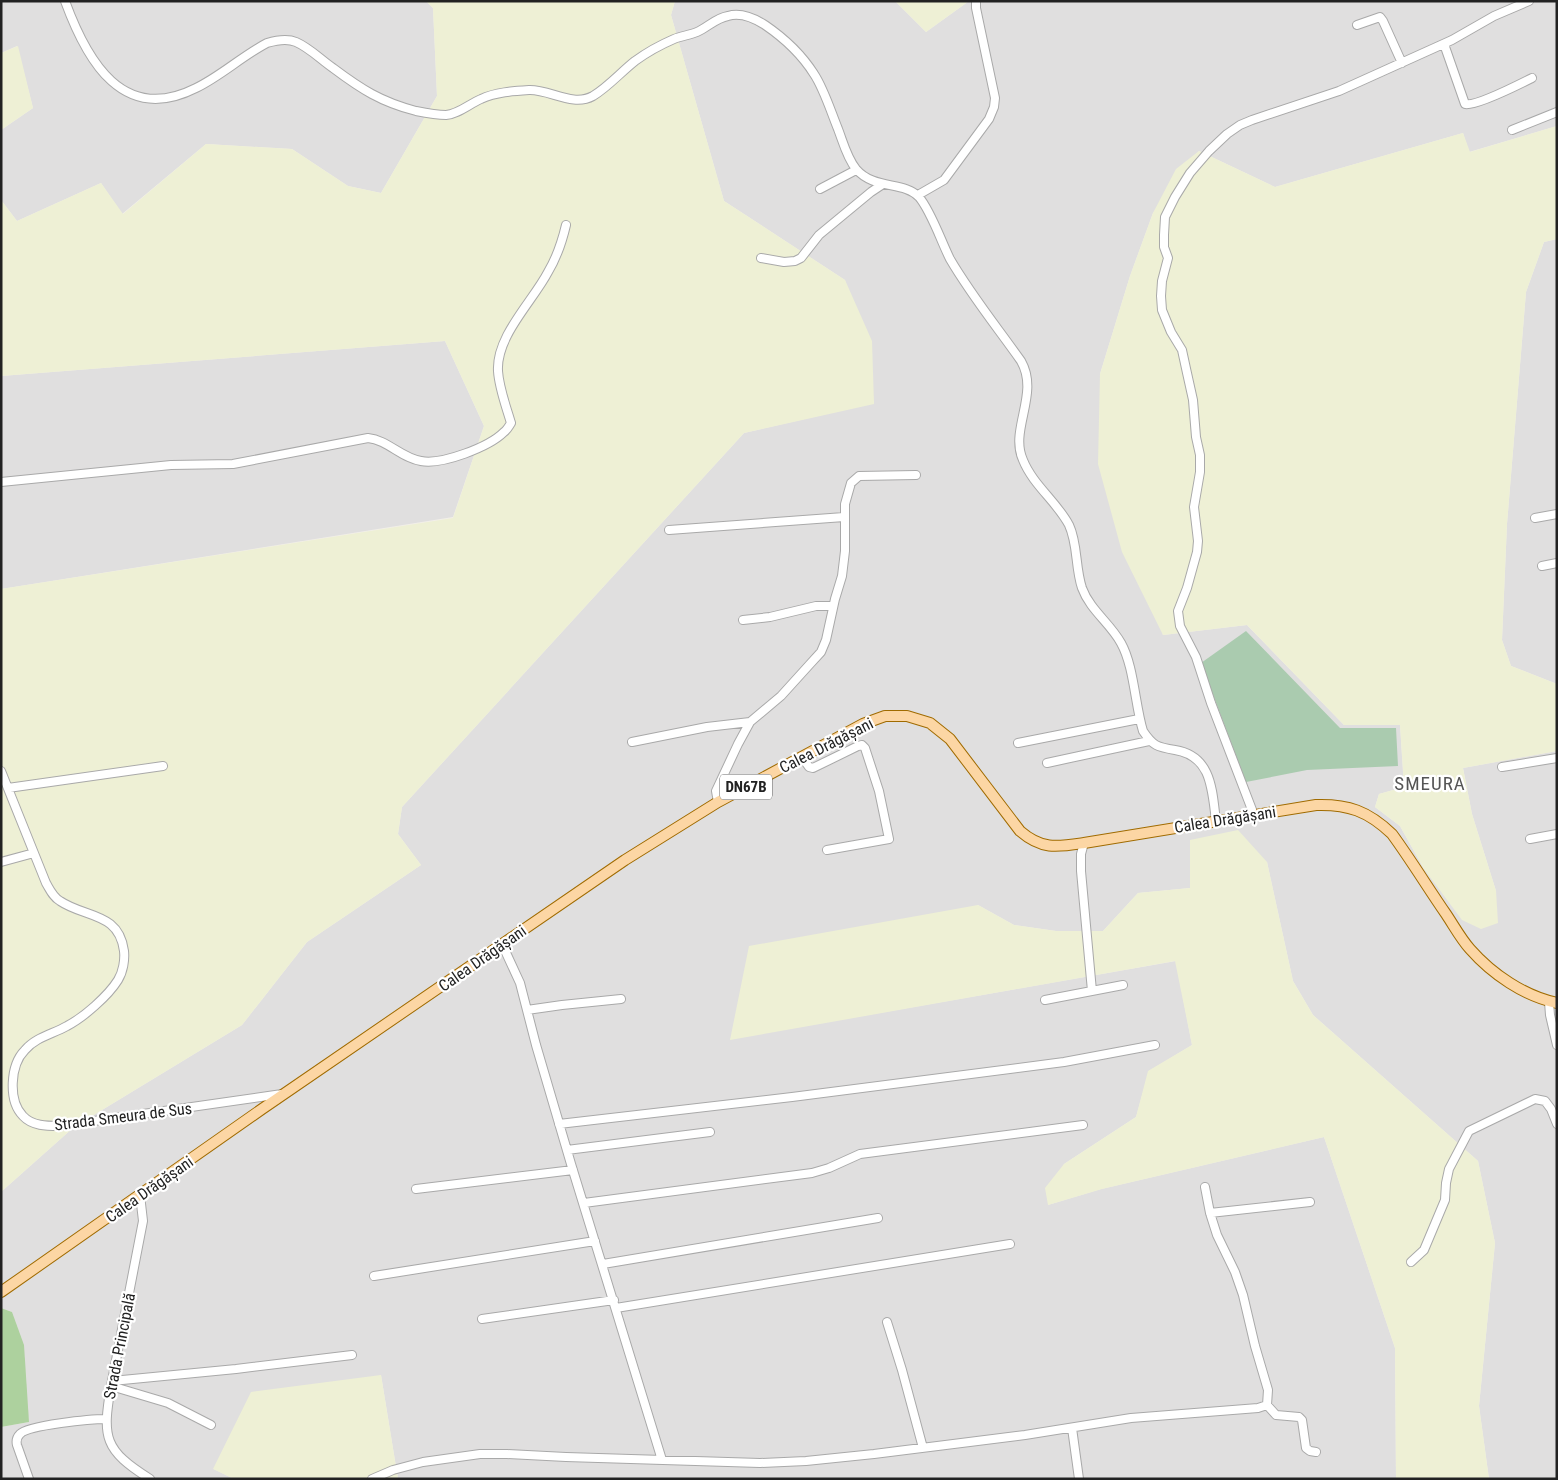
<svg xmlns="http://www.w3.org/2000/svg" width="1558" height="1480" viewBox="0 0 1558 1480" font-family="'Roboto Condensed',sans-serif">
  <rect width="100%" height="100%" fill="#f2efe9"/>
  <path fill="#e0dfdf" d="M1 1H426L433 8 437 96 381 193 348 186 292 149 206 144 122 214 101 183 17 221 1 200V130L33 108 17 46 1 53Z
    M675 1H895L926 32 969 1H1557V126L1469 152 1463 133 1275 187 1199 151 1153 213 1130 276 1100 374 1163 635 1247 625 1344 725H1400L1404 787 1379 794 1375 807 1400 826 1424 869 1496 891 1472 814 1463 768 1557 751V1479H1489L1479 1406 1495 1243 1478 1161 1313 1015 1293 981 1267 862 1190 888 1138 893 1103 931H1056L1014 925 978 905 730 1039 1176 961 1192 1045 1149 1071 1136 1117 1064 1164 1048 1205 1101 1189 1324 1137 1395 1348 1396 1479H398L381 1375 214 1469 234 1479H1V1427L29 1422 12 1312 1 1308V1192L74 1127 242 1025 307 942 421 865 398 834 402 807 744 433 874 403 845 280 724 201 671 15Z
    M1557 239V684L1511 666 1502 640 1507 524 1526 292 1544 242Z
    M445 341 484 426 453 517 1 589V376Z"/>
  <path fill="#eef0d5" d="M426 1H675L671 15 724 201 845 280 872 341 874 404 744 433 402 807 398 834 421 865 307 942 242 1025 74 1127 1 1192V589L453 518 484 426 445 341 1 376V200L17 221 101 183 123 214 206 144 292 149 348 186 381 193 437 96 433 8Z
    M895 1H969L926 32Z
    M18 46 33 108 1 130V53Z
    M1557 126V239L1544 242 1526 292 1507 524 1502 640 1511 666 1557 684V751L1463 768 1472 814 1496 891 1498 923 1481 929 1462 920 1424 869 1400 826 1375 807 1379 794 1404 787 1400 725H1344L1247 625 1163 635 1122 552 1098 464 1100 374 1130 276 1153 213 1176 169 1199 151 1275 187 1463 133 1470 152Z
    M1238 830 1267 862 1293 981 1313 1015 1478 1161 1495 1243 1479 1406 1489 1479H1396L1395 1348 1324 1137 1102 1189 1048 1205 1045 1188 1064 1164 1136 1117 1148 1071 1192 1045 1175 961 730 1040 749 946 978 905 1014 925 1056 931H1103L1138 893 1190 888V840Z
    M381 1375 398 1479H234L213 1469 251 1392Z"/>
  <path fill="#add19e" d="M1 1308 12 1312 24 1345 29 1422 1 1427Z"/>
  <path fill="#aacbaf" d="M1246 631 1340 728H1396L1398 766 1307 770 1246 782 1201 663Z"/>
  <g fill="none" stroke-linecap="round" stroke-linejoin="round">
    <defs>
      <path id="minor" d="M65 1C87 61 123 125 196 88 221 76 242 56 267 43 277 40 287 38 296 42 310 48 321 60 333 68 361 89 381 102 416 111 426 113 436 115 446 115 459 114 469 104 481 99 496 92 514 91 530 90 551 90 573 107 593 96 608 87 621 72 635 61 646 53 660 45 674 39 681 36 690 35 697 32 708 27 716 18 728 16 741 12 754 18 765 25 784 38 802 55 814 74 824 89 831 112 838 129 843 142 847 158 856 169 874 190 904 181 919 197 931 211 941 241 950 259 971 295 997 327 1021 361 1040 394 1009 430 1023 460 1033 485 1057 502 1069 525 1078 544 1075 567 1082 588 1090 610 1110 623 1121 643 1134 666 1135 705 1143 731 1153 746 1157 747 1175 750 1212 756 1212 790 1216 821
        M1357 25 1380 17 1383 21 1402 63
        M1444 44 1465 104C1475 107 1520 84 1532 78
        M1512 130 1557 112
        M820 189 856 170
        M918 195 944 180 989 119 994 107 995 98 976 8V1
        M761 258 784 262 795 261 801 258 819 235 871 192 883 184
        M1 482 171 465 233 464 368 438C388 440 401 458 421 461 442 465 489 447 504 432 507 430 509 426 511 423 506 406 499 388 498 371 496 336 533 301 548 272 557 257 562 242 566 225
        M1535 518 1557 514
        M669 530 844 517
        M1542 566 1557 563
        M743 620 770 617 816 606H833
        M632 742 707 727 750 722
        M1018 743 1139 719
        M802 757 809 767 813 768 858 746 862 745 865 748 879 791 889 839 827 850
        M1047 763 1149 741
        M1502 767 1557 758
        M1 771 46 883C50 890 53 897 60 901 85 918 119 912 124 951 125 960 123 972 118 980 108 996 84 1017 67 1026 53 1034 36 1037 25 1050 10 1065 8 1101 23 1116 32 1126 47 1126 59 1126L282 1094
        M8 788 163 766
        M718 802 716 791 738 744 750 722 781 696 810 664 821 652 826 640 835 599 842 576 845 551V504L851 483 859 476 916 475
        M1254 815 1211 703 1196 657 1180 626 1178 611 1187 588 1197 552 1198 541 1194 507 1200 472V455L1196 437 1193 400 1187 373 1182 350 1171 332 1162 310 1161 296 1162 281 1168 258 1164 247V235L1165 217 1175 197 1190 173 1209 151 1227 134 1240 125 1252 120 1339 91 1452 40 1494 16 1529 1
        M1530 839 1557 834
        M1084 843 1081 854V871L1092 991
        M1 862 34 853
        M502 944 520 983 536 1045 571 1164 662 1460
        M1045 1000 1123 985
        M1549 1002 1550 1015 1557 1045
        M527 1010 562 1005 621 999
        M559 1124 792 1097 1064 1062 1155 1045
        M567 1150 710 1132
        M1205 1187 1210 1213 1217 1235 1235 1272 1243 1295 1255 1346 1268 1390 1267 1405
        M416 1189 573 1170
        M140 1195 143 1221 111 1386C102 1438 104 1450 150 1479
        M584 1203 812 1173 829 1168 860 1154 1083 1125
        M1210 1213 1310 1202
        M1411 1262 1424 1250 1445 1200 1446 1183 1449 1169 1469 1131 1535 1099 1545 1101 1551 1109 1557 1124
        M603 1264 878 1218
        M374 1276 595 1241
        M616 1308 1010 1244
        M482 1319 614 1300
        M887 1322 902 1370 923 1448
        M112 1381 236 1369 352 1355
        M111 1386 168 1403 211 1425
        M1072 1428 1079 1479
        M29 1479 17 1445C16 1441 17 1437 20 1434 28 1425 92 1419 106 1419
        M372 1479 393 1470 423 1462 480 1454H507L566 1457 760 1463 806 1461 874 1454 1025 1435 1131 1418 1258 1408 1267 1405 1276 1415 1299 1417 1302 1420 1306 1448 1310 1451 1316 1452"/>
      <path id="major" d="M1 1292 262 1109 625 860 718 802 863 724 885 716H907L930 723 950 739 1020 831C1042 850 1057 847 1084 843L1316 805C1348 804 1368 811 1392 834 1411 860 1428 888 1446 914 1454 926 1461 939 1470 949 1492 974 1524 996 1557 1003"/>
    </defs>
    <use href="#minor" stroke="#a9a9a9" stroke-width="10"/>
    <use href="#major" stroke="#a06b00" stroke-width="12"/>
    <use href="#minor" stroke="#fff" stroke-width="8"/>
    <use href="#major" stroke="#fcd6a4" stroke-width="10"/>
  </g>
  <g text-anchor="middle" stroke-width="4.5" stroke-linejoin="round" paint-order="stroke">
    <rect fill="#fff" stroke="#646464" stroke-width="1" x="720" y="774.5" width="52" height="25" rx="4"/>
    <g font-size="15" font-weight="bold" fill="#222">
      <text x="746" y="792">DN67B</text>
    </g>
    <g font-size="16" fill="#222" stroke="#fff">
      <text transform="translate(826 745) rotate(-27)" y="6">Calea Drăgășani</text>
      <text transform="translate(1225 819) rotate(-9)" y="6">Calea Drăgășani</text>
      <text transform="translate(482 958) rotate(-35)" y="6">Calea Drăgășani</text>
      <text transform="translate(123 1116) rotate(-7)" y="6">Strada Smeura de Sus</text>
      <text transform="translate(149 1189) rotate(-35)" y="6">Calea Drăgășani</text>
      <text transform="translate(119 1346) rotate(-79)" y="6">Strada Principală</text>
    </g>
    <g font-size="19" letter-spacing="1" fill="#555" stroke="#fff">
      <text x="1430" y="790">SMEURA</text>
    </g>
  </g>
  <rect width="1558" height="1480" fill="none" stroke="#222222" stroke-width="5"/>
</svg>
